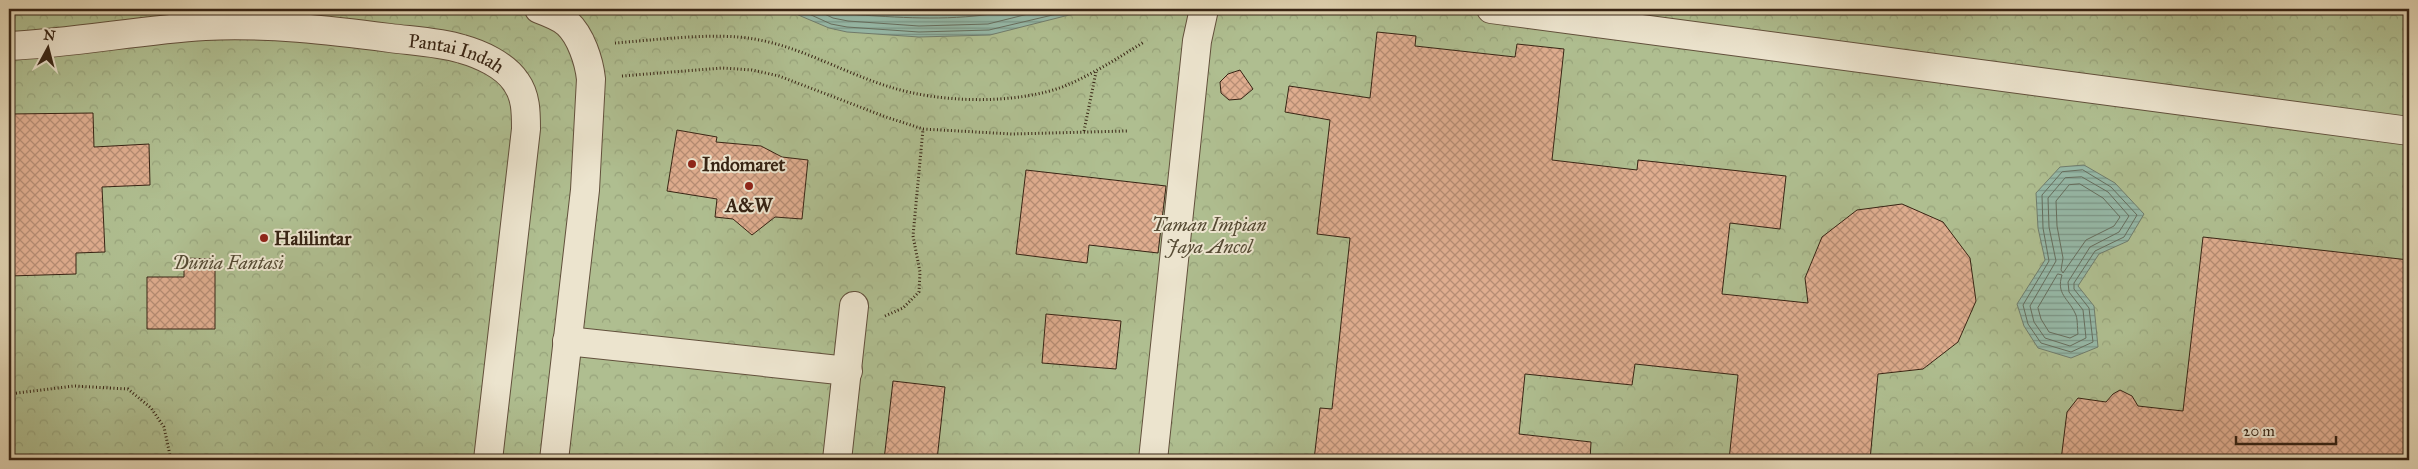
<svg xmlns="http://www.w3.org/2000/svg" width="2418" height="469" viewBox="0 0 2418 469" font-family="'IM FELL Great Primer',serif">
  <defs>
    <pattern id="park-crowns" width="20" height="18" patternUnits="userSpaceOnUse" patternTransform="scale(1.25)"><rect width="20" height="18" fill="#afbe90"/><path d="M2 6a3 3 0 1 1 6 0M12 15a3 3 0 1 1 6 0" fill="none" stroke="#97a37b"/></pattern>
    <pattern id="water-rules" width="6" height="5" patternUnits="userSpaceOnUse" patternTransform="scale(1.25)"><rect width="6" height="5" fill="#96b9a8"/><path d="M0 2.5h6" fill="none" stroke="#7b9688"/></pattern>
    <pattern id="building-cross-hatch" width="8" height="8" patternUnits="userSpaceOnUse" patternTransform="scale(1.25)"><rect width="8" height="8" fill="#dfad8f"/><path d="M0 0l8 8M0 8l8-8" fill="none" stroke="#b68d74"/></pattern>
  </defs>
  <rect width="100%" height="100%" fill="#e2d5b4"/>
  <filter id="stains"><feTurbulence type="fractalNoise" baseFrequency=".004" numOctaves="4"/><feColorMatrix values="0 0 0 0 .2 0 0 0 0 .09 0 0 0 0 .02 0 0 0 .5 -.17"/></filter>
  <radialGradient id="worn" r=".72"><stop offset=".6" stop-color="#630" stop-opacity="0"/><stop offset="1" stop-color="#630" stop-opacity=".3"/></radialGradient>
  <path fill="url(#park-crowns)" stroke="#737152" d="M9 9H2409V460H9Z"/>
  <path fill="url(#water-rules)" stroke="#707d6d" d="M784 9H1158L1148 14 1105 10 1069 15 990 35 919 37 847 32 829 28Z
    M2084 165 2115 183 2144 214 2128 241 2099 254 2078 286 2094 306 2098 347 2071 358 2038 348 2024 326 2017 304 2045 260 2038 228 2036 193 2060 167Z"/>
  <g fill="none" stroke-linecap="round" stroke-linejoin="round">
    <path stroke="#666e5e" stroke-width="1" d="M798 9 831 24 847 27 919 32 989 30 1078 9
      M814 9 833 18 848 21 919 26 988 24 1048 9
      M831 9C845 15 862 15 877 16 924 19 971 20 1018 9
      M2083 170 2111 187 2137 215 2124 237 2095 251 2074 283V289L2089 308 2093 342 2071 352 2041 343 2028 324 2023 305 2049 261 2043 228 2042 195 2062 172Z
      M2082 177 2108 192 2129 216 2119 232 2090 247 2068 282 2069 292 2083 310 2086 338 2070 346 2045 338 2034 322 2030 306 2056 261 2049 227 2048 198 2065 178Z
      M2080 184 2103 198 2120 217 2114 226 2086 240 2063 273 2061 270 2063 258 2057 226 2056 201 2069 185Z
      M2058 274 2062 275C2056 294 2068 298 2075 313 2078 318 2077 327 2078 334L2070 338 2049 332 2041 319 2038 308Z"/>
  </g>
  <path fill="url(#building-cross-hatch)" stroke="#372414" d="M1377 32 1416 36 1415 46 1515 57 1517 44 1564 49 1552 160 1637 170 1638 160 1786 176 1780 229 1730 223 1722 294 1808 303 1805 278 1822 237 1857 210 1902 204 1943 222 1970 258 1976 301 1958 342 1923 369 1878 374 1870 460H1729L1738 375 1635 364 1632 385 1525 374 1519 434 1591 442 1590 460H1314L1320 408 1332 409 1350 238 1317 234 1330 120 1285 112 1289 86 1370 98Z
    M1240 70 1253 89 1241 99 1229 100 1221 93 1220 82 1228 74Z
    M93 113 94 147 149 144 150 185 102 187 105 252 76 253V274L9 276V114Z
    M677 130 717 137 716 142 761 146 782 157 808 160 802 219 775 217 752 235 733 219 715 217 717 199 667 191Z
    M1026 170 1166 186 1158 253 1089 245 1087 263 1016 254Z
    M2203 237 2409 260V460H2061L2067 412 2078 398 2106 402 2113 394 2120 390 2132 396 2138 406 2183 411Z
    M184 258 215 259V329H147V277H184Z
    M1046 314 1121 321 1116 369 1042 363Z
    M893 381 945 387 937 460H884Z"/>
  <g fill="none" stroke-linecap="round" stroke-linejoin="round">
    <defs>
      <g id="minor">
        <path d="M539 9C547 12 560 17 567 23 581 36 589 61 591 79L585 190 554 460"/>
        <path d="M1491 9 2409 131"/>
        <path id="s1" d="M9 46C75 43 139 30 205 26 267 23 329 30 390 38 414 41 439 42 462 49 480 54 505 65 516 82 526 96 526 112 526 129L488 460"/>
        <path d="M567 341 848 371"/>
        <path d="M837 460 854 306"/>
        <path d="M1153 460 1197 41 1204 9"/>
      </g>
    </defs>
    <use href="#minor" stroke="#62503c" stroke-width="30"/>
    <path stroke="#372414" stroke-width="3" stroke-dasharray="1 2.5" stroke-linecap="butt" d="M615 43C655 40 715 32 754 39 802 47 844 73 890 87 940 103 1015 105 1065 86 1093 74 1118 58 1144 42
      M622 76 722 68 752 70 779 76 886 117 923 129 1012 134 1127 131
      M1084 131 1096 72
      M885 316 903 308 919 292 920 272 913 236 923 129
      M9 394 74 386 128 389 151 408 164 427 171 460"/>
    <use href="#minor" stroke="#ece4ce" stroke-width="28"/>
  </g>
  <g fill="#8f2418" stroke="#ece4ce" stroke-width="2">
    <circle cx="692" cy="164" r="5"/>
    <circle cx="749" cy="186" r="5"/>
    <circle cx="264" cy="238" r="5"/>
  </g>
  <g text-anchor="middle" stroke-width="4" stroke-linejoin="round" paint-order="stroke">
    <g font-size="19" fill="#372414" stroke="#ece4ce">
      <text dy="7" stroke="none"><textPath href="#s1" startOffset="451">Pantai Indah</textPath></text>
    </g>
    <g font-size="19" font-weight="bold" fill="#372414" stroke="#ece4ce" text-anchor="start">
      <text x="702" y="171">Indomaret</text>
      <text x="749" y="212" text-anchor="middle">A&amp;W</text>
      <text x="274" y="245">Halilintar</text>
    </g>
    <g font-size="19" font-style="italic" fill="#554a33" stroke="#ece4ce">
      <text x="1209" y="231">Taman Impian<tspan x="1209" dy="22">Jaya Ancol</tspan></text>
      <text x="228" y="269">Dunia Fantasi</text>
    </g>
  </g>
  <rect width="2418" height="469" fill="none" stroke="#e2d5b4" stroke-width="30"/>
  <rect x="10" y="10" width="2398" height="449" fill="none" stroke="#372414" stroke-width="2.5"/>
  <rect x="15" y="15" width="2388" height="439" fill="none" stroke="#372414"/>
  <g transform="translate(48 48) rotate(7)" stroke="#ece4ce" stroke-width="4" paint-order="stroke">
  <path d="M0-4L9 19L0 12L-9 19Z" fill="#372414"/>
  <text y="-8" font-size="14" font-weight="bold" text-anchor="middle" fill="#372414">N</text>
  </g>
  <path d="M2236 436v8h100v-8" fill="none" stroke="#372414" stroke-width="2.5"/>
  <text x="2243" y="436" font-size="15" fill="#372414" stroke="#ece4ce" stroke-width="4" paint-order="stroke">20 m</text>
  <rect width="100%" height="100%" filter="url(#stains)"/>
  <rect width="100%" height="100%" fill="url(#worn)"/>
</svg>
